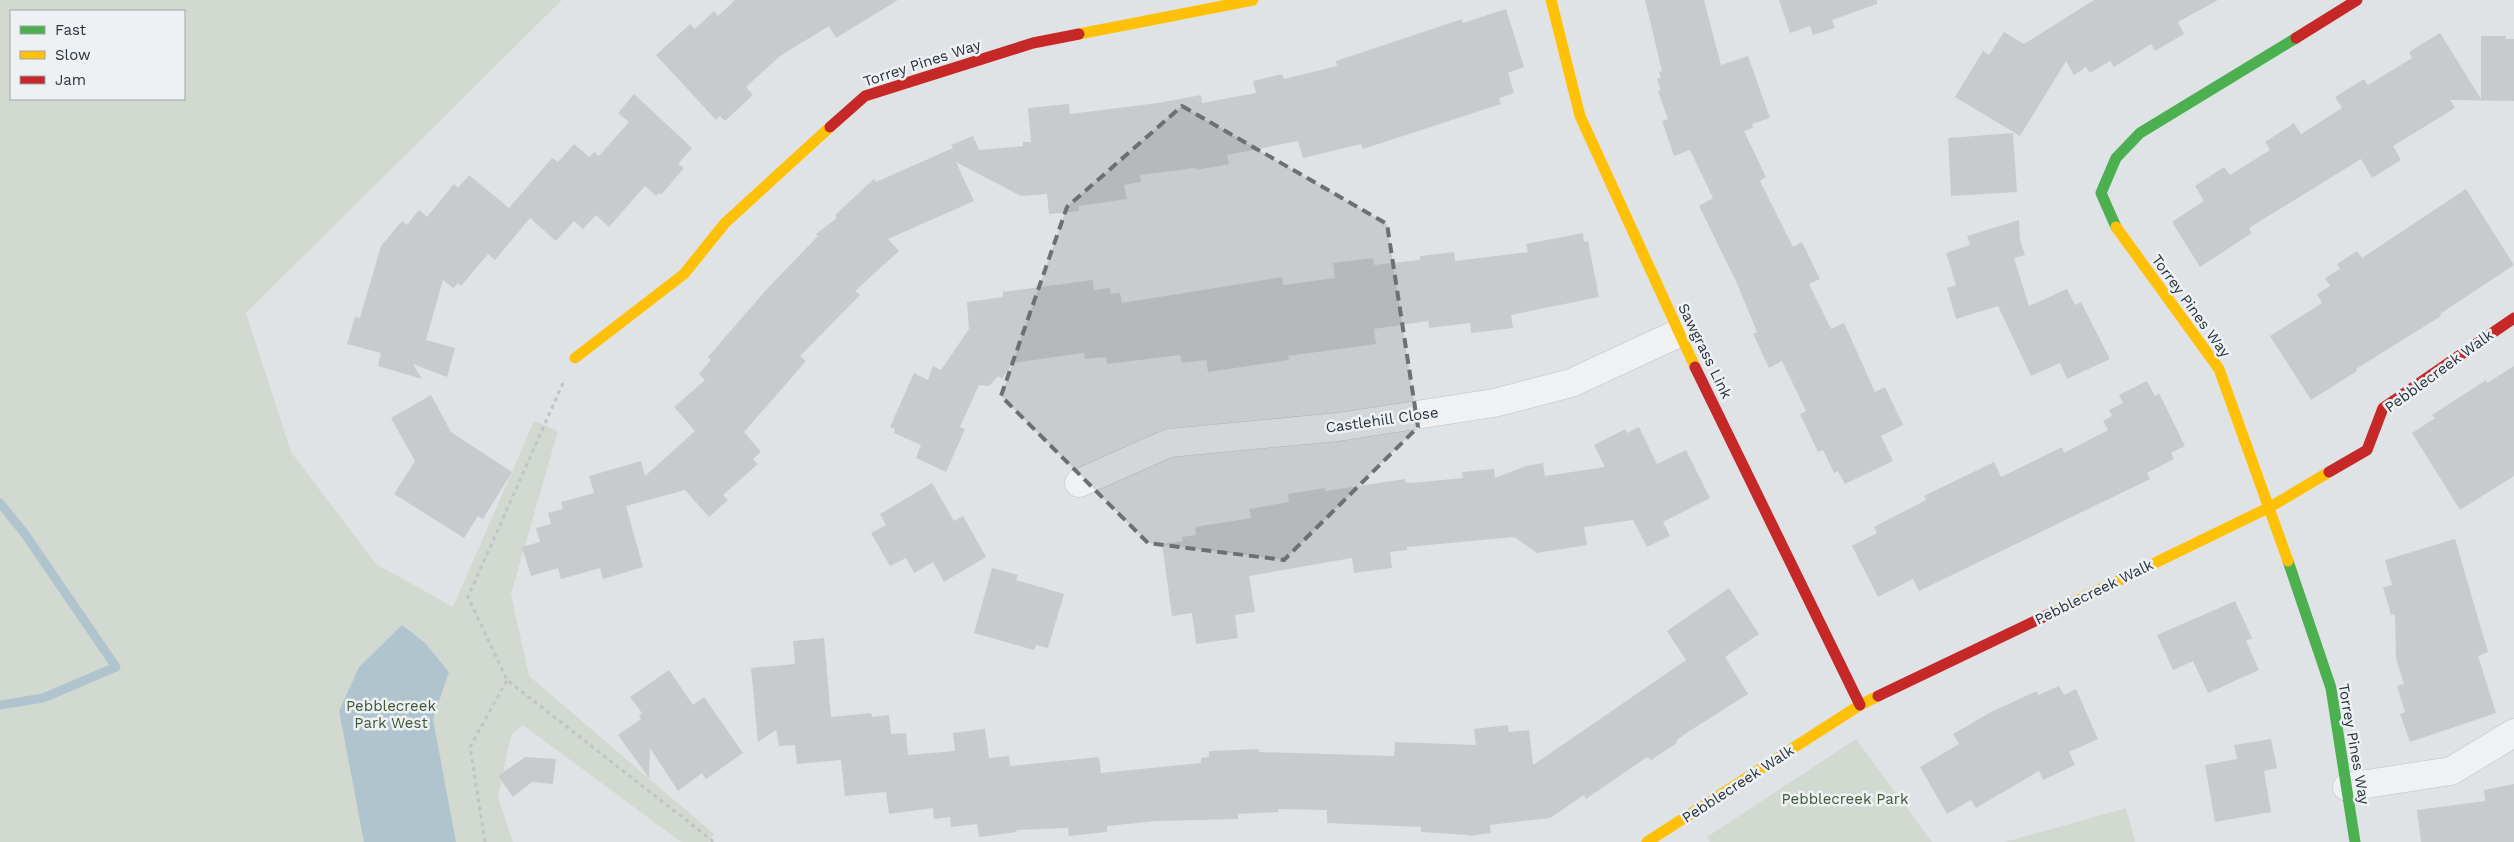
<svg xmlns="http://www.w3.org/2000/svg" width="2514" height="842" viewBox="0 0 2514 842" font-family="'Work Sans',sans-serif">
  <rect width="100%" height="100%" fill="#e0e3e5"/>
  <path fill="#d2d9d1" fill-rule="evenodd" d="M0 0H562L246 313 291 452 376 564 453 607 534 421 558 431 511 594 529 676 714 834 708 842H681L523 725 511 735 498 797 513 842H0ZM11 11H184V99H11Z
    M1856 739 1932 842H1710L1707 837Z
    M2126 808 2135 842H2005Z"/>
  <path fill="#b0c4ce" d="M402 625 425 643 449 672 433 719 456 842H364L339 711 359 667Z"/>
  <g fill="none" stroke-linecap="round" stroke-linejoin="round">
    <path stroke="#b0c4ce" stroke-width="9" d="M0 503 25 534 116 667 43 698 0 705"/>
  </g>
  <path fill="#c8cbcd" d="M735 0H898L836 38 829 26 780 56 746 87 753 95 725 121 720 116 716 120 656 55 690 24 695 29 714 11 718 16Z
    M1645 0H1704L1721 65 1748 56 1770 118 1752 124 1753 128 1744 131 1766 177 1760 181 1793 247 1802 242 1820 279 1809 284 1831 329 1844 323 1875 392 1885 387 1903 425 1881 436 1893 461 1845 484 1838 471 1834 473 1823 450 1818 452 1800 414 1806 411 1782 361 1769 368 1753 334 1757 332 1736 281 1699 206 1713 198 1690 150 1674 156 1662 121 1668 119 1658 91 1661 90 1657 79 1661 78 1659 72 1662 71Z
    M1779 0H1877V4L1832 20 1835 28 1813 35 1810 26 1790 33Z
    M2094 0H2218L2178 22 2184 34 2155 51 2151 44 2114 67 2110 61 2090 73 2086 67 2074 75 2066 61 2020 136 1955 97 1983 51 1989 55 2004 32 2024 44Z
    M1506 9 1524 67 1508 73 1514 93 1499 98 1501 104 1363 149 1361 144 1303 158 1298 141 1227 155 1229 164 1196 170 1195 168 1140 175 1141 182 1124 185 1127 199 1079 206V211L1049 214 1047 194 1021 196 956 162 974 201 888 239 899 251 855 291 860 295 800 356 806 361 744 432 761 452 753 459 758 464 723 495 728 500 709 517 685 490 626 506 643 567 603 579 600 568 561 579 558 568 531 576 522 547 540 542 536 528 551 524 548 513 563 509 561 502 594 493 589 476 641 461 645 476 695 431 674 407 705 380 699 374 711 360 708 357 765 291 818 236 816 234 837 218 835 215 874 179 876 182 953 148 951 145 973 136 979 150 1023 146V142H1031L1028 108 1069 104 1070 114 1158 103 1201 95 1202 103 1256 93 1253 81 1282 74 1284 79 1337 66 1336 61 1462 19 1463 23Z
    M2440 33 2481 99V36H2506L2505 39H2514V101L2450 100 2455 108 2393 146 2401 160 2372 178 2361 159 2249 228 2252 233 2200 267 2172 222 2204 201 2195 186 2224 167 2230 175 2270 150 2265 142 2294 123 2301 134 2342 108 2335 97 2364 79 2368 85 2412 58 2409 52Z
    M634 94 692 148 678 164 684 168 661 195 659 193 656 196 645 186 609 227 596 215 583 229 574 221 556 241 530 218 495 260 488 254 461 286 458 283 453 288 443 280 426 340 455 348 447 377 413 364 422 379 378 366 381 353 347 344 355 317 360 318 381 246 402 221 407 225 419 210 427 217 454 184 458 188 469 175 509 208 552 158 558 162 574 144 589 157 594 152 599 156 629 122 618 113Z
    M2013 133 2017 192 1951 196 1948 138Z
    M2466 189 2514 265 2440 314 2441 316 2356 369 2357 371 2311 400 2270 336 2322 303 2317 294 2330 286 2325 278 2340 269 2337 264 2357 251 2362 258Z
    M2019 220 2020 239 2025 255 2014 258 2029 306 2067 289 2075 305 2081 302 2110 359 2067 379 2060 363 2031 376 1998 306 1956 319 1947 288 1956 285 1946 253 1970 245 1967 236Z
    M1583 233 1584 242 1588 241 1599 297 1511 315 1513 328 1471 333 1470 323 1429 328 1428 321 1374 329 1376 344 1288 356 1289 360 1208 372 1206 360 1182 363 1180 355 1107 364 1106 357 1085 359 1084 353 1013 363 1002 379 998 376 989 386 979 385 960 427 965 429 946 472 916 458 921 445 894 433 895 429 890 427 914 373 928 380 933 366 941 370 969 329 967 302 1003 297V292L1093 280 1094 290 1110 288 1111 294 1120 293 1122 303 1282 277 1283 285 1335 278 1333 263 1373 258 1374 265 1420 260V256L1454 252 1455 261 1528 252 1526 244Z
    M2514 366V476L2460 510 2412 433 2435 418 2432 415 2486 380 2487 383Z
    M2147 381 2155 396 2159 393 2185 446 2171 453 2174 459 2147 473 2150 479 1919 591 1913 579 1878 597 1852 546 1877 533 1874 527 1926 500 1924 496 1994 462 2001 477 2062 447 2064 453 2108 430 2103 421 2112 416 2109 410 2123 403 2119 395Z
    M431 395 451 432 512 472 483 519 478 516 464 538 394 494 415 461 391 418Z
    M1639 427 1657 464 1686 450 1710 498 1663 522 1670 536 1647 547 1633 520 1584 527 1587 545 1537 553 1514 537 1407 547V550L1390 552 1392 568 1354 573 1352 558 1249 576 1255 612 1235 615 1238 638 1196 644 1192 613 1172 616 1162 544 1183 541 1182 537 1196 535 1195 527 1251 518 1249 509 1289 502 1288 494 1325 488 1326 491 1405 479V482L1411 483 1463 478 1462 472 1494 469 1495 478 1526 466 1543 463 1545 476 1605 467 1594 445 1625 429 1627 433Z
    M932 483 954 521 963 516 986 557 944 582 933 562 914 573 906 558 890 566 871 533 886 525 880 514Z
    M2455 539 2488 652 2478 656 2496 713 2410 742 2400 714 2405 712 2397 686 2404 684 2396 659 2395 614 2391 615 2383 587 2392 585 2385 560Z
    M992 568 1018 575 1016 580 1064 594 1048 648 1036 645 1034 650 974 633Z
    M1729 588 1759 634 1725 657 1748 694 1688 732 1676 741 1677 743 1651 760 1647 757 1586 799 1584 795 1550 818 1490 825 1491 833 1468 836V835L1421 832V827L1327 823V810L1278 809 1279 812 1238 814V819L1157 821 1107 826V832L1069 836 1068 828 1016 830 1017 832 979 837 977 824 951 827 950 817 934 819 933 808 889 814 886 792 845 796 841 760 797 764 795 745 779 746 776 730 758 742 751 668 795 664 793 641 824 638 831 717 871 713 872 717 889 715 891 734 906 733 908 755 955 751 953 733 985 729 989 758 1009 756 1010 766 1099 757 1101 773 1201 763V758L1209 757V751L1235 750 1259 749V752L1394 756 1395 742 1476 745 1474 729 1508 725 1509 732 1529 730 1533 765 1686 660 1667 631Z
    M2235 601 2252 638 2246 641 2259 670 2208 693 2193 661 2173 670 2157 635Z
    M669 670 693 705 704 697 743 753 706 779 702 773 678 791 650 748 649 778 618 735 641 719 639 715 642 713 630 697Z
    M2059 686 2064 695 2076 689 2098 739 2069 752 2075 765 2043 780 2039 771 1976 808 1971 800 1947 814 1920 767 1959 744 1953 734 1991 712 2037 691 2038 695Z
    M2271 739 2277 768 2264 771 2271 812 2215 822 2205 765 2237 759 2234 745Z
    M525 757 556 759 553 784 532 782 513 797 498 776Z
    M2514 784V842H2421L2417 810 2485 801 2484 790Z"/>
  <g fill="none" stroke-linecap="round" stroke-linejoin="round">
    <defs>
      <path id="street" d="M1079 483 1169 443 1338 427 1494 403 1571 383 1679 333
        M2347 787 2451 771 2514 733"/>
    </defs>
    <use href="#street" stroke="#bec1c3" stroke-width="29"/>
    <path stroke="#c1c4c6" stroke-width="3" stroke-dasharray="4 4" stroke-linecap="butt" d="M563 383 468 597 507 680 714 842
      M485 842 470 747 507 680"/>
    <use href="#street" stroke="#eff1f2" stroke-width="28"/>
    <path stroke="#4caf50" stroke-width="11" d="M2116 227 2101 193 2116 158 2140 133 2296 38
      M2288 561 2331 688 2355 842"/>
    <path stroke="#ffc107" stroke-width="11" d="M1551 0 1580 116 1695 367
      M1079 34 1253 0
      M2116 227 2219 369 2288 561
      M575 358 684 274 725 223 830 127
      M2056 611 2270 507 2329 472
      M1647 842 1860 705 1878 696"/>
    <path stroke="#c62828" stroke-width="11" d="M2296 38 2357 0
      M830 127 865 96 1033 43 1079 34
      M1695 367 1860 705
      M2329 472 2367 450 2383 408 2514 318
      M1878 696 2056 611"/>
  </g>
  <path fill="#697177" fill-opacity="0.2" stroke="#697177" stroke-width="4" stroke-dasharray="10 6" stroke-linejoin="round" d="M1182 106 1387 224 1418 427 1284 560 1148 543 1001 396 1067 207Z"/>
  <g text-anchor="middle" stroke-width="5" stroke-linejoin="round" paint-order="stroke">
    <g font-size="15" fill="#29333c" stroke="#eef1f4">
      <text transform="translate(922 63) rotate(-18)" y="5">Torrey Pines Way</text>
      <text transform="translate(2191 306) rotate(54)" y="5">Torrey Pines Way</text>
      <text transform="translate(1705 351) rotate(64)" y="5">Sawgrass Link</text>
      <text transform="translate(2439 371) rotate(-36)" y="5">Pebblecreek Walk</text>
      <text transform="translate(1382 420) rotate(-8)" y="5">Castlehill Close</text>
      <text transform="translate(2094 592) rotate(-26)" y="5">Pebblecreek Walk</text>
      <text transform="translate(2354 744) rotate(80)" y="5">Torrey Pines Way</text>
      <text transform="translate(1738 784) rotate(-33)" y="5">Pebblecreek Walk</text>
    </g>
    <g font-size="15" fill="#425737" stroke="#eef1f4">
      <text x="391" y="711">Pebblecreek<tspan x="391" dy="17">Park West</tspan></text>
      <text x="1845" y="804">Pebblecreek Park</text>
    </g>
  </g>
  <rect x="10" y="10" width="175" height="90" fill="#eef1f4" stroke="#9fa5aa"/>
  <rect x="20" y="26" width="25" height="8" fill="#4caf50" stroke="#9fa5aa"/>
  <text x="55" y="35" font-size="15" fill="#29333c">Fast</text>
  <rect x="20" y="51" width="25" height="8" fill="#ffc107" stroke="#9fa5aa"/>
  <text x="55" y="60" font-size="15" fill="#29333c">Slow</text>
  <rect x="20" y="76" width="25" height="8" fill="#c62828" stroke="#9fa5aa"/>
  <text x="55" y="85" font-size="15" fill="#29333c">Jam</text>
</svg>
